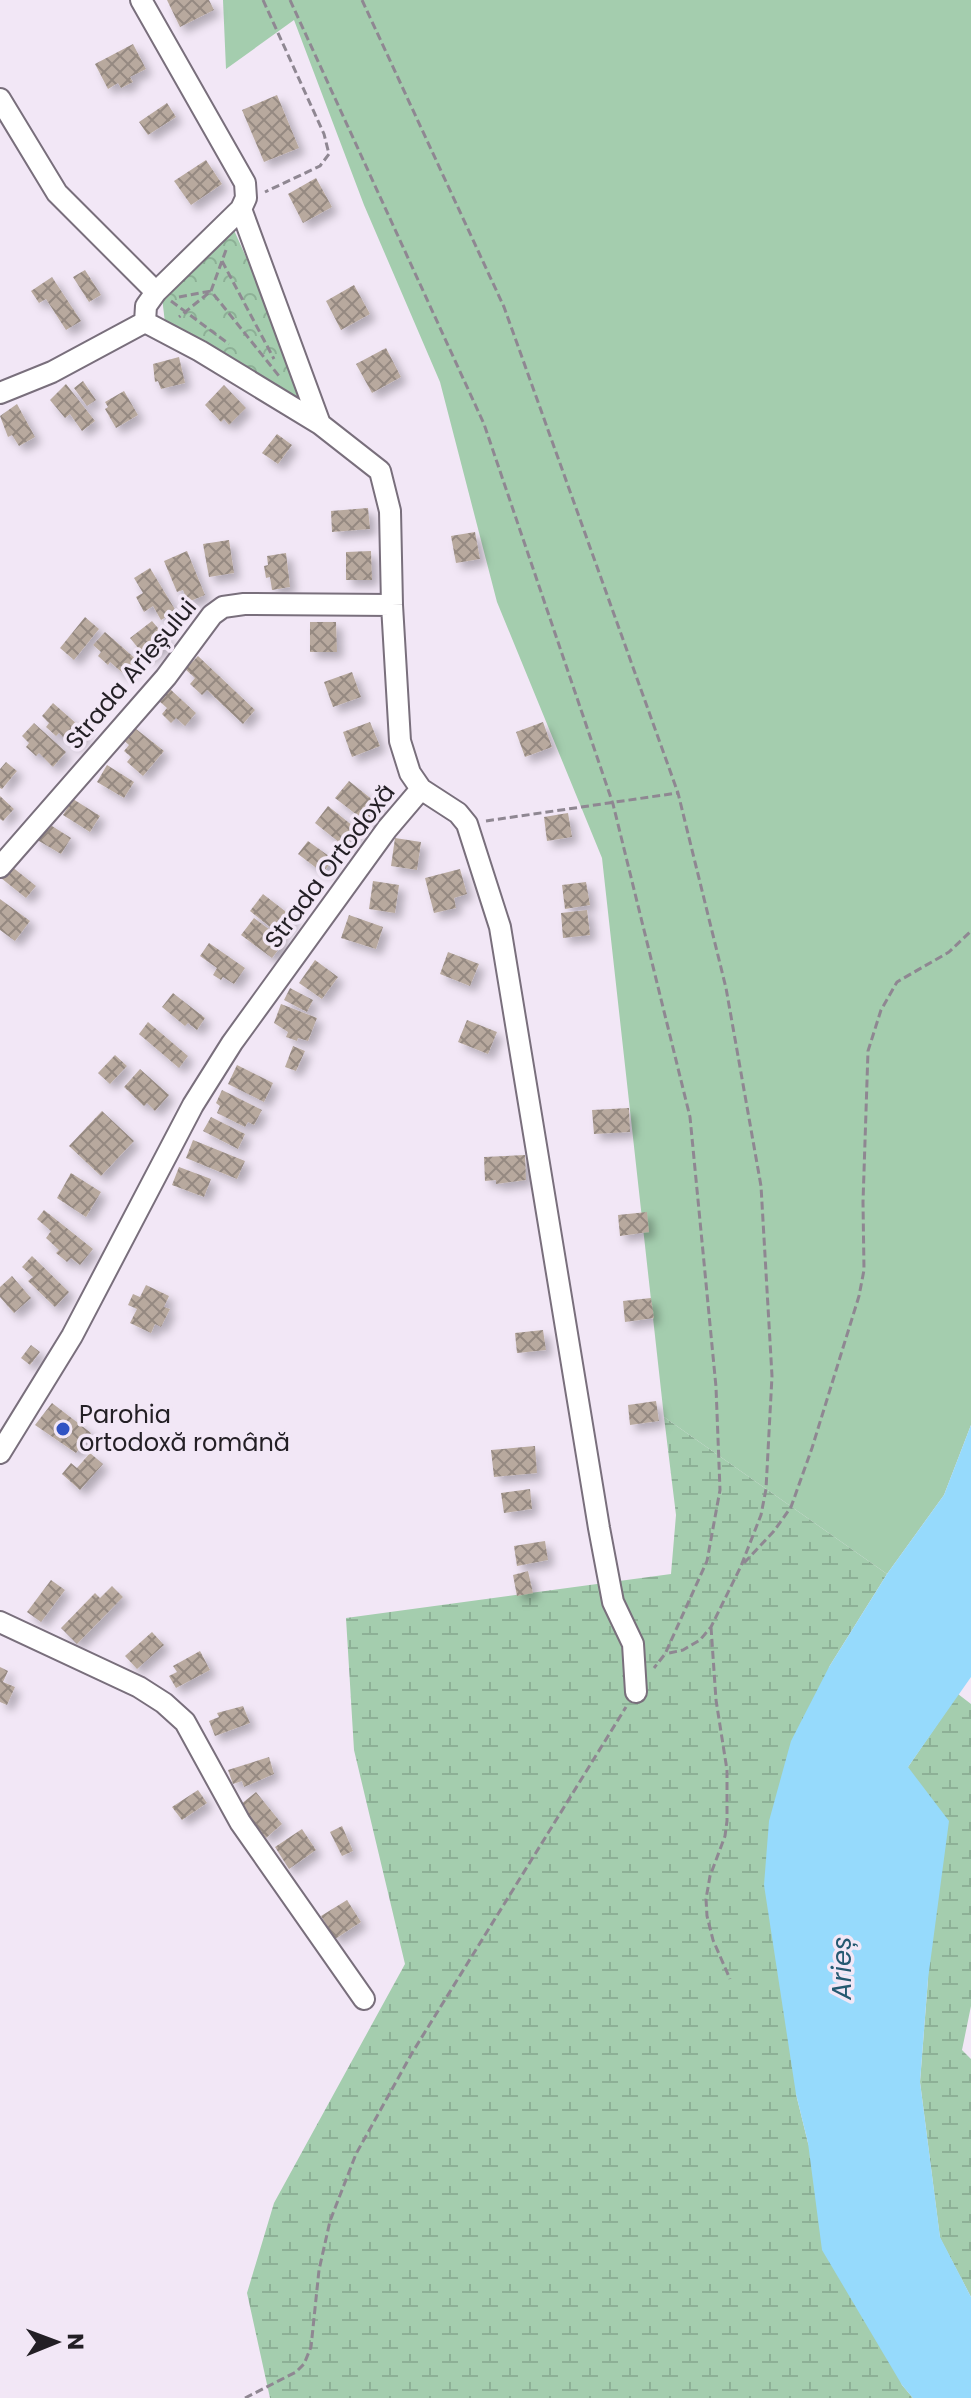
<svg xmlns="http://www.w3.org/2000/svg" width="971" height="2398" viewBox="0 0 971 2398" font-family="Poppins,sans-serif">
  <defs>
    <pattern id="wetland-marsh" width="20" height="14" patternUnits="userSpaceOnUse" patternTransform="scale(2)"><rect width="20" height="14" fill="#a4cdae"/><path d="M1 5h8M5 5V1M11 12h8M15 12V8" fill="none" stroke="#8db096"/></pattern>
    <pattern id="park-crowns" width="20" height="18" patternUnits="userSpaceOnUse" patternTransform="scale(2)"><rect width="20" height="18" fill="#a4cdae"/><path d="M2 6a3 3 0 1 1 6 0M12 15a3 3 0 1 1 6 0" fill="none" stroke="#8db096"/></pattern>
    <pattern id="building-cross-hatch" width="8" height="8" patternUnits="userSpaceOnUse" patternTransform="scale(2)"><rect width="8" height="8" fill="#b8a99e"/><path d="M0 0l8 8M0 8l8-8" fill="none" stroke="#958981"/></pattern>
    <filter id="shadow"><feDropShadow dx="6" dy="6" stdDeviation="4" flood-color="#0004"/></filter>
  </defs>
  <rect width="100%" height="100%" fill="#f2e7f6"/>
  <path fill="#a4cdae" d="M223 0H971V1425L944 1495 887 1574 664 1417 602 858 497 602 440 382 364 205 294 20 226 69Z"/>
  <path fill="url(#wetland-marsh)" d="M664 1417 887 1574 829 1667 796 2094 808 2143 902 2385 913 2398H270L247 2293 274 2203 405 1964 354 1750 346 1618 671 1574 676 1515Z
    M958 1694 971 1704V2006L962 2050 971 2059V2297L940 2238 920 2082 928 1979 908 1767Z"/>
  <path fill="url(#park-crowns)" d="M233 228 269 308 307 409 165 323 162 297Z"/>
  <path fill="#96dafc" d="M971 1425V1677L908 1767 949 1821 928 1979 920 2082 940 2237 971 2297V2398H913L902 2385 822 2250 808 2143 796 2094 764 1885 769 1821 791 1741 829 1667 887 1574 944 1495Z"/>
  <path fill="url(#building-cross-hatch)" filter="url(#shadow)" d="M167 0H209L214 10 180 27Z
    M133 44 146 69 130 77 133 82 121 88 118 83 108 89 95 64Z
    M277 95 299 148 264 162 242 110Z
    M167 103 176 117 148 135 139 122Z
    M206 160 222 184 191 205 174 181Z
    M316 178 332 207 303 223 288 194Z
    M85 270 101 295 89 302 73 277Z
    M52 277 81 321 66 330 46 299 39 303 31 291Z
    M354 285 370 314 341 330 326 301Z
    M386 348 401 377 372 393 356 364Z
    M179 357 185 383 161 389 158 381 155 382 153 364Z
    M83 381 96 400 87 406 74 388Z
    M66 384 95 421 82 431 70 414 65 418 50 400Z
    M224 385 246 408 229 425 224 419 221 422 205 405Z
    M124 391 138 415 116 428 105 409 108 407 105 402Z
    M17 404 35 437 19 446 12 435 8 437 0 416Z
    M277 434 292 445 278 464 262 453Z
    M368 508 370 529 332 532 331 511Z
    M475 532 480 559 456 563 451 536Z
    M229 540 234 573 209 577 203 544Z
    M187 551 205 595 188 602 183 590 177 592 164 561Z
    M371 551 372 580H346V552Z
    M286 553 290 587 272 590 270 577 266 578 264 566 268 565 267 556Z
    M150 568 176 611 161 620 153 606 144 612 136 597 143 593 134 578Z
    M85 617 99 629 74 660 60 648Z
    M152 621 169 641 147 659 130 638Z
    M310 622H336L337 652H310Z
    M105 632 138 661 125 675 110 662 108 665 98 656 101 652 93 645Z
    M198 656 255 710 243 724 207 690 202 695 190 684 195 678 185 669Z
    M352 672 361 697 333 707 324 682Z
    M170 689 196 713 185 726 176 718 171 723 162 714 167 708 159 701Z
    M53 703 86 732 73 747 59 733 56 736 46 727 49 723 42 716Z
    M370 722 380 746 352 757 343 732Z
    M543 722 552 747 525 757 516 732Z
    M34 723 66 752 53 767 39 753 36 756 26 747 29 743 22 736Z
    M131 725 164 751 143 776 127 762 131 757 124 751 129 745 121 738Z
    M6 762 17 771 2 789 0 788V769Z
    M107 765 134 782 124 798 97 782Z
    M349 781 379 805 366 822 335 798Z
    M0 796 14 809 3 821 0 819Z
    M73 799 100 816 90 832 63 815Z
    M328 806 358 830 345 847 315 823Z
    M568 813 572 837 547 841 544 817Z
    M44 821 71 838 61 854 34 838Z
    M395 838 421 842 417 870 391 866Z
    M308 841 333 859 323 873 298 854Z
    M11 866 36 886 26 898 1 878Z
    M460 869 467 894 454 898 456 908 434 913 425 878Z
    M373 881 399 885 395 913 369 909Z
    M586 882 590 905 565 909 562 885Z
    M263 894 294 918 280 935 250 911Z
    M0 899 30 921 15 941 0 930Z
    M587 910 590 935 563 938 561 913Z
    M349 915 383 927 376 949 341 938Z
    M254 918 285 941 272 958 241 935Z
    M209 943 245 968 234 984 223 977 221 980 213 975 217 968 200 956Z
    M448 952 479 964 470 986 440 974Z
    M315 960 338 977 322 999 299 983Z
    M290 988 313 1000 307 1012 284 1000Z
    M173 993 205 1018 197 1030 188 1023 185 1026 162 1007Z
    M281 1004 317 1018 308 1041 298 1038 297 1041 286 1037 288 1032 274 1023Z
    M467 1020 497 1032 488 1054 458 1042Z
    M148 1022 188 1056 179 1068 139 1034Z
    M293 1046 305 1051 296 1071 285 1067Z
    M115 1055 127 1066 110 1084 98 1073Z
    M237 1065 273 1083 264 1102 228 1084Z
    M140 1069 169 1095 155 1111 147 1103 144 1106 124 1087Z
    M222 1090 262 1110 254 1125 248 1122 245 1127 217 1113 220 1106 216 1103Z
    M629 1108 630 1132 594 1134 592 1110Z
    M102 1111 134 1141 101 1176 69 1146Z
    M211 1117 245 1134 238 1149 203 1131Z
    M193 1140 245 1161 237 1179 186 1158Z
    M525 1155 526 1180 496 1184V1180L485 1181 484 1157Z
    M179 1167 211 1179 204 1197 172 1185Z
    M71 1173 101 1192 86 1217 57 1198Z
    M44 1210 93 1249 80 1265 71 1258 67 1262 56 1253 59 1250 46 1238 51 1231 37 1219Z
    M647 1212 649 1232 620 1236 618 1215Z
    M32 1256 69 1292 55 1307 28 1281 33 1277 22 1267Z
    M12 1276 31 1298 14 1313 0 1297V1287Z
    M146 1285 169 1296 164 1307 170 1309 161 1327 155 1324 151 1333 130 1323 137 1309 128 1305 133 1294 140 1297Z
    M651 1298 654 1318 625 1322 623 1301Z
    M543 1330 546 1350 517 1353 515 1333Z
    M31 1345 40 1352 30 1365 21 1358Z
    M656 1401 659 1421 630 1425 628 1405Z
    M52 1403 91 1433 76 1453 35 1425Z
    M535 1446 537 1473 494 1477 491 1450Z
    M90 1453 103 1464 80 1490 62 1474 71 1463 77 1468Z
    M530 1489 532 1509 504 1513 501 1493Z
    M545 1541 548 1560 517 1566 514 1546Z
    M528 1571 533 1593 517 1596 513 1575Z
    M51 1580 65 1590 41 1622 27 1612Z
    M112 1586 123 1597 77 1644 61 1628 95 1593 100 1598Z
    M152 1632 164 1645 137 1669 125 1656Z
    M200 1651 210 1670 176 1688 169 1676 177 1672 173 1666Z
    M0 1667 8 1671 3 1682 15 1687 7 1705 0 1702Z
    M243 1706 250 1723 215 1736 209 1721 219 1717 217 1713Z
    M269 1757 274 1774 244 1787 242 1781 233 1784 228 1770Z
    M198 1790 207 1803 182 1820 172 1807Z
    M256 1792 282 1824 266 1838 256 1825 253 1827 247 1819 250 1816 240 1805Z
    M342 1826 353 1851 342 1856 330 1832Z
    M302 1829 316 1850 289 1869 275 1847Z
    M347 1900 361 1922 335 1939 321 1916Z"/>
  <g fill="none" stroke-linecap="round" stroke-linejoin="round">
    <defs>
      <path id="minor" d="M141 0 245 183 246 198 241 209 156 292 146 306 145 322
        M0 99 57 193 156 292
        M241 209 320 424
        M0 393 52 372 145 322
        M421 789 458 813 467 824 500 927 599 1528 613 1602 633 1644 636 1692
        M0 867 166 677 212 615 223 607 244 604 392 605
        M0 1453 72 1336 193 1105 232 1043 387 829 421 789 410 773 400 741 392 605 390 511 380 471 320 424 200 351 145 322
        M0 1622 139 1687 164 1703 185 1722 240 1822 364 1999"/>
    </defs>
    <use href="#minor" stroke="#796f7c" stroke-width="24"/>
    <path stroke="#8f8792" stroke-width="3" stroke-dasharray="8 4" stroke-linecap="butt" d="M263 0 324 134 329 154 320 166 265 192
      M290 0 484 424 613 804 690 1117 716 1387 720 1490 707 1561 665 1654 654 1668
      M362 0 504 307 678 793 726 988 761 1186 772 1376 766 1489 761 1515 741 1566 711 1627 700 1640 683 1650 665 1654
      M226 250 211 291 279 376
      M222 261 274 359
      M179 297 211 291 179 317
      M171 301 229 344
      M486 821 677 793
      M744 1563 774 1531 791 1507 812 1448 859 1296 864 1270 863 1202 868 1051 881 1010 897 982 949 952 971 931
      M711 1627 716 1700 727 1770V1821L725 1836 710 1876 706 1899 707 1916 713 1940 730 1979
      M245 2398 296 2372 304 2364 311 2347 319 2270 330 2221 356 2154 412 2053 626 1707"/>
    <use href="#minor" stroke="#fff" stroke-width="20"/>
  </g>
  <circle fill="#3153c3" stroke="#f2e7f6" stroke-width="3" cx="63" cy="1429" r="8"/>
  <g text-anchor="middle" stroke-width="7" stroke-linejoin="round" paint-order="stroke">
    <g font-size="24" fill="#231f25" stroke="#f2e7f6">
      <text transform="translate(131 674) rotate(-50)" y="8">Strada Arieșului</text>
      <text transform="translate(330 866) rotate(-53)" y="8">Strada Ortodoxă</text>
    </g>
    <g font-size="24" fill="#231f25" stroke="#f2e7f6" text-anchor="start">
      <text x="79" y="1423">Parohia<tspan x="79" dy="28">ortodoxă română</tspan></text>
    </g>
    <g font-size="26" font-style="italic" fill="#255971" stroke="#f2e7f6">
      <text transform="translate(842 1968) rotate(-90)" y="9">Arieș</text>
    </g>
  </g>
  <g transform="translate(56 2342) rotate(89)" stroke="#f2e7f6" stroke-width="6" paint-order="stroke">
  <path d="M0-6L14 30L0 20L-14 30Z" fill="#231f25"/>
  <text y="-12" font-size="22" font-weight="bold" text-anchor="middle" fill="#231f25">N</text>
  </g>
</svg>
